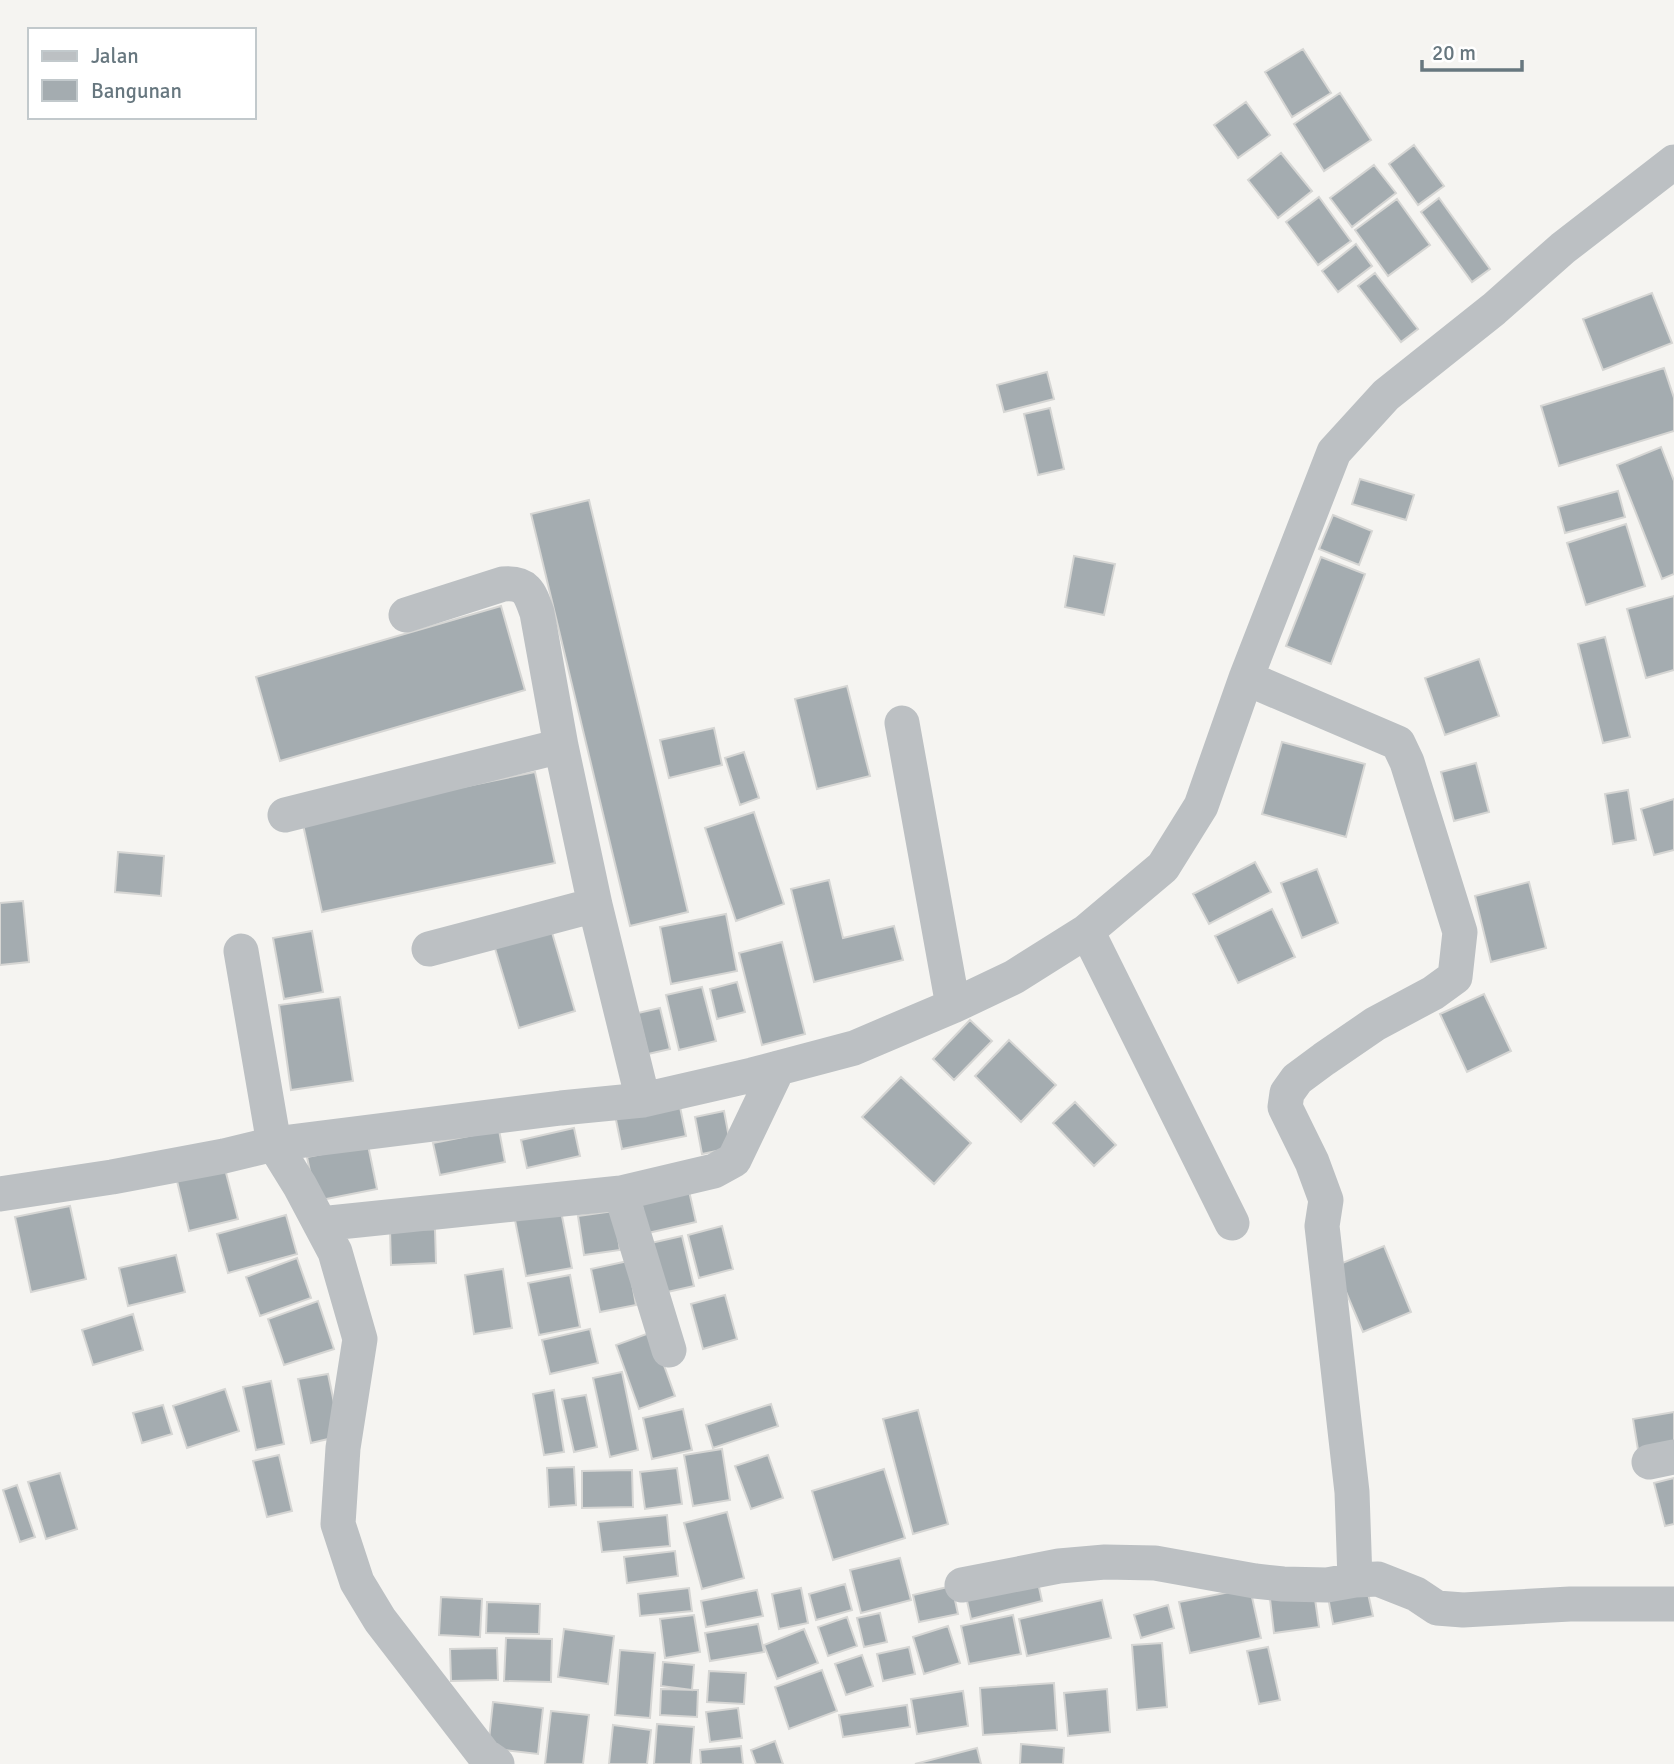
<svg xmlns="http://www.w3.org/2000/svg" width="1674" height="1764" viewBox="0 0 1674 1764" font-family="Signika,sans-serif">
  <rect width="100%" height="100%" fill="#f5f4f1"/>
  <path fill="#a4acb0" stroke="#d6d6d4" stroke-width="2" d="M1303 49 1331 93 1292 117 1265 72Z
    M1340 93 1371 140 1324 171 1294 124Z
    M1246 102 1270 135 1238 158 1214 125Z
    M1414 145 1444 186 1418 205 1389 164Z
    M1281 153 1312 191 1278 218 1248 180Z
    M1374 165 1396 193 1352 227 1330 198Z
    M1319 197 1351 241 1318 265 1286 222Z
    M1439 198 1490 269 1472 282 1421 212Z
    M1397 199 1430 245 1388 276 1355 230Z
    M1356 244 1372 266 1338 292 1322 271Z
    M1375 273 1418 329 1401 342 1358 286Z
    M1652 293 1672 343 1603 370 1583 319Z
    M1664 368 1674 398V431L1559 466 1541 406Z
    M1047 372 1054 399 1004 412 997 385Z
    M1050 408 1064 469 1038 475 1024 414Z
    M1661 447 1674 481V574L1662 579 1617 465Z
    M1360 479 1414 495 1406 520 1352 504Z
    M1618 491 1625 517 1565 533 1558 507Z
    M589 500 688 912 630 926 531 514Z
    M1333 515 1372 531 1359 565 1319 549Z
    M1626 524 1645 586 1586 605 1567 543Z
    M1074 556 1115 564 1104 615 1065 607Z
    M1321 557 1365 574 1331 664 1286 646Z
    M1674 596V670L1646 678 1627 609Z
    M501 606 525 690 280 761 256 677Z
    M1605 637 1630 737 1603 743 1578 644Z
    M1479 659 1499 716 1445 735 1425 678Z
    M847 686 870 776 817 789 795 699Z
    M714 728 722 765 669 778 660 740Z
    M1282 742 1365 764 1346 837 1262 814Z
    M744 752 759 798 740 805 725 758Z
    M1476 763 1489 812 1454 821 1441 772Z
    M535 772 555 863 322 912 302 820Z
    M1628 790 1636 840 1613 844 1605 794Z
    M1674 799V850L1654 855 1641 809Z
    M754 812 784 904 736 921 705 828Z
    M118 852 164 856 161 896 115 892Z
    M1255 862 1271 892 1209 924 1193 894Z
    M1317 869 1338 923 1302 938 1281 883Z
    M829 880 843 938 894 926 903 960 814 982 791 889Z
    M1529 882 1546 948 1491 962 1475 896Z
    M23 901 29 962 0 965V903Z
    M1272 909 1295 957 1238 983 1215 936Z
    M726 914 737 971 671 984 660 927Z
    M551 929 575 1011 519 1028 494 945Z
    M312 931 323 992 284 999 273 938Z
    M782 942 805 1034 762 1045 739 953Z
    M737 982 745 1012 717 1019 710 989Z
    M702 987 716 1041 679 1050 666 995Z
    M1484 994 1511 1051 1467 1072 1440 1014Z
    M340 997 353 1081 291 1090 279 1005Z
    M660 1008 670 1049 648 1054 638 1013Z
    M970 1020 992 1041 954 1080 933 1059Z
    M1009 1040 1056 1085 1021 1122 975 1076Z
    M901 1077 971 1143 934 1184 862 1117Z
    M679 1102 686 1136 622 1149 615 1115Z
    M1075 1102 1116 1145 1094 1166 1053 1123Z
    M724 1111 731 1148 702 1154 695 1117Z
    M574 1128 580 1156 527 1168 521 1140Z
    M499 1130 505 1162 440 1175 433 1143Z
    M368 1145 377 1189 316 1201 307 1157Z
    M225 1169 238 1219 189 1231 177 1181Z
    M687 1182 696 1222 648 1233 639 1193Z
    M70 1206 86 1279 31 1292 15 1217Z
    M561 1211 572 1268 526 1276 515 1220Z
    M614 1211 620 1250 584 1255 578 1216Z
    M286 1215 297 1254 228 1273 217 1234Z
    M722 1226 733 1269 699 1278 688 1235Z
    M435 1229 436 1263 391 1265 390 1230Z
    M682 1236 694 1286 654 1295 642 1245Z
    M1384 1246 1411 1312 1363 1332 1335 1266Z
    M176 1255 185 1292 128 1306 119 1268Z
    M297 1258 311 1298 260 1316 246 1277Z
    M628 1261 636 1305 600 1312 591 1269Z
    M503 1269 512 1328 474 1334 465 1275Z
    M570 1275 580 1327 539 1335 528 1283Z
    M725 1295 737 1339 703 1349 691 1304Z
    M318 1301 334 1349 284 1365 268 1319Z
    M133 1314 143 1350 93 1365 82 1330Z
    M590 1329 598 1363 550 1374 542 1340Z
    M652 1332 675 1396 639 1409 616 1345Z
    M622 1372 638 1450 610 1457 593 1378Z
    M328 1374 341 1436 311 1443 298 1379Z
    M271 1381 284 1444 256 1450 243 1387Z
    M225 1389 239 1431 187 1448 173 1406Z
    M554 1390 564 1452 544 1455 533 1394Z
    M586 1395 597 1447 574 1452 562 1399Z
    M771 1404 778 1426 713 1448 706 1425Z
    M163 1405 172 1434 142 1443 133 1413Z
    M683 1409 692 1450 652 1459 643 1418Z
    M918 1410 948 1524 913 1534 883 1419Z
    M1674 1412V1450L1639 1456 1633 1419Z
    M722 1449 730 1500 693 1506 684 1455Z
    M279 1455 292 1511 267 1517 253 1461Z
    M768 1455 783 1498 751 1509 735 1466Z
    M574 1467 576 1505 549 1507 547 1468Z
    M677 1468 682 1504 645 1509 640 1472Z
    M884 1469 905 1538 833 1560 812 1491Z
    M632 1470 633 1507 582 1508V1471Z
    M60 1473 77 1529 46 1539 28 1482Z
    M1674 1478V1524L1665 1526 1654 1483Z
    M17 1485 35 1537 20 1542 3 1490Z
    M727 1512 744 1578 702 1589 684 1523Z
    M667 1515 670 1546 602 1552 598 1522Z
    M675 1551 678 1576 627 1583 624 1557Z
    M900 1558 911 1600 861 1613 850 1570Z
    M1036 1573 1042 1601 971 1619 965 1592Z
    M845 1584 852 1610 816 1620 809 1594Z
    M1366 1584 1373 1616 1333 1624 1327 1592Z
    M952 1586 958 1614 919 1622 913 1595Z
    M689 1588 692 1611 640 1616 638 1594Z
    M801 1588 808 1623 779 1629 772 1594Z
    M1250 1588 1261 1638 1190 1653 1179 1602Z
    M757 1590 763 1616 706 1627 701 1601Z
    M1314 1592 1319 1627 1274 1633 1270 1599Z
    M441 1597 482 1599 480 1637 439 1635Z
    M1102 1600 1111 1638 1027 1656 1019 1619Z
    M487 1602 540 1604 539 1634 486 1633Z
    M1168 1605 1174 1628 1141 1638 1134 1615Z
    M880 1613 887 1642 864 1647 857 1618Z
    M694 1615 700 1652 665 1658 660 1619Z
    M1013 1615 1021 1654 969 1664 961 1626Z
    M847 1617 857 1646 828 1656 818 1627Z
    M758 1624 764 1652 710 1661 705 1633Z
    M948 1626 960 1663 924 1674 913 1637Z
    M564 1629 614 1636 608 1684 558 1677Z
    M804 1629 818 1663 777 1679 764 1645Z
    M506 1638 552 1639 551 1682 504 1681Z
    M1162 1643 1167 1707 1137 1710 1132 1645Z
    M909 1647 915 1674 883 1681 877 1654Z
    M1268 1647 1280 1700 1259 1704 1247 1651Z
    M497 1648 498 1680 451 1681 450 1649Z
    M620 1650 655 1653 650 1718 615 1715Z
    M862 1655 873 1686 846 1695 835 1664Z
    M663 1662 694 1665 692 1690 661 1686Z
    M822 1670 837 1711 789 1729 775 1687Z
    M709 1671 746 1673 744 1704 707 1702Z
    M1054 1683 1057 1730 983 1735 980 1688Z
    M661 1689 698 1690 697 1717 660 1715Z
    M1107 1689 1110 1732 1068 1736 1064 1693Z
    M963 1691 968 1726 917 1734 911 1699Z
    M493 1702 543 1708 538 1754 488 1748Z
    M907 1705 910 1727 843 1737 839 1715Z
    M738 1708 742 1738 710 1742 706 1712Z
    M551 1711 589 1715 583 1764H545Z
    M657 1724 694 1727 691 1764H654Z
    M613 1725 651 1730 647 1764H609Z
    M775 1741 783 1764H756L751 1750Z
    M1021 1744 1064 1748 1063 1764H1020Z
    M741 1746 743 1764H701L700 1750Z
    M977 1748 981 1764H915Z"/>
  <g fill="none" stroke-linecap="round" stroke-linejoin="round">
    <path stroke="#bcc0c3" stroke-width="35" d="M406 615 503 584C527 582 530 593 537 613L561 746 595 905 643 1100
      M1246 678 1398 743 1407 762 1460 932 1455 977 1433 993 1375 1024 1324 1059 1297 1079 1287 1093 1285 1107 1312 1162 1326 1200 1322 1226 1352 1492 1355 1580
      M902 723 953 1006
      M285 815 561 746
      M1087 931 1232 1223
      M429 949 595 905
      M241 951 274 1144 300 1186 335 1252 360 1339 343 1448 338 1524 357 1582 380 1620 484 1755 497 1764
      M621 1193 714 1171 734 1160 778 1068
      M0 1194 112 1177 224 1156 274 1144 561 1108 643 1100 752 1075 854 1048 953 1006 1014 977 1087 931 1163 867 1201 806 1246 678 1334 452 1386 395 1494 309 1563 248 1674 162
      M320 1224 621 1193 669 1350
      M1649 1462 1674 1457
      M962 1585 1059 1566 1105 1562 1155 1563 1255 1581 1283 1584 1327 1585 1355 1580 1378 1579 1416 1594 1437 1608 1463 1610 1570 1604H1674"/>
  </g>
  <rect x="28" y="28" width="228" height="91" fill="#ffffff" stroke="#c2c9cc" stroke-width="2"/>
  <rect x="42" y="51" width="35" height="10" fill="#bcc0c3" stroke="#c2c9cc" stroke-width="2"/>
  <text x="91" y="63" font-size="21" fill="#67777f">Jalan</text>
  <rect x="42" y="80" width="35" height="21" fill="#a4acb0" stroke="#c2c9cc" stroke-width="2"/>
  <text x="91" y="98" font-size="21" fill="#67777f">Bangunan</text>
  <path d="M1422 60v10h100v-10" fill="none" stroke="#67777f" stroke-width="3.5"/>
  <text x="1432" y="60" font-size="21" fill="#67777f" stroke="#ffffff" stroke-width="5" paint-order="stroke">20 m</text>
</svg>
